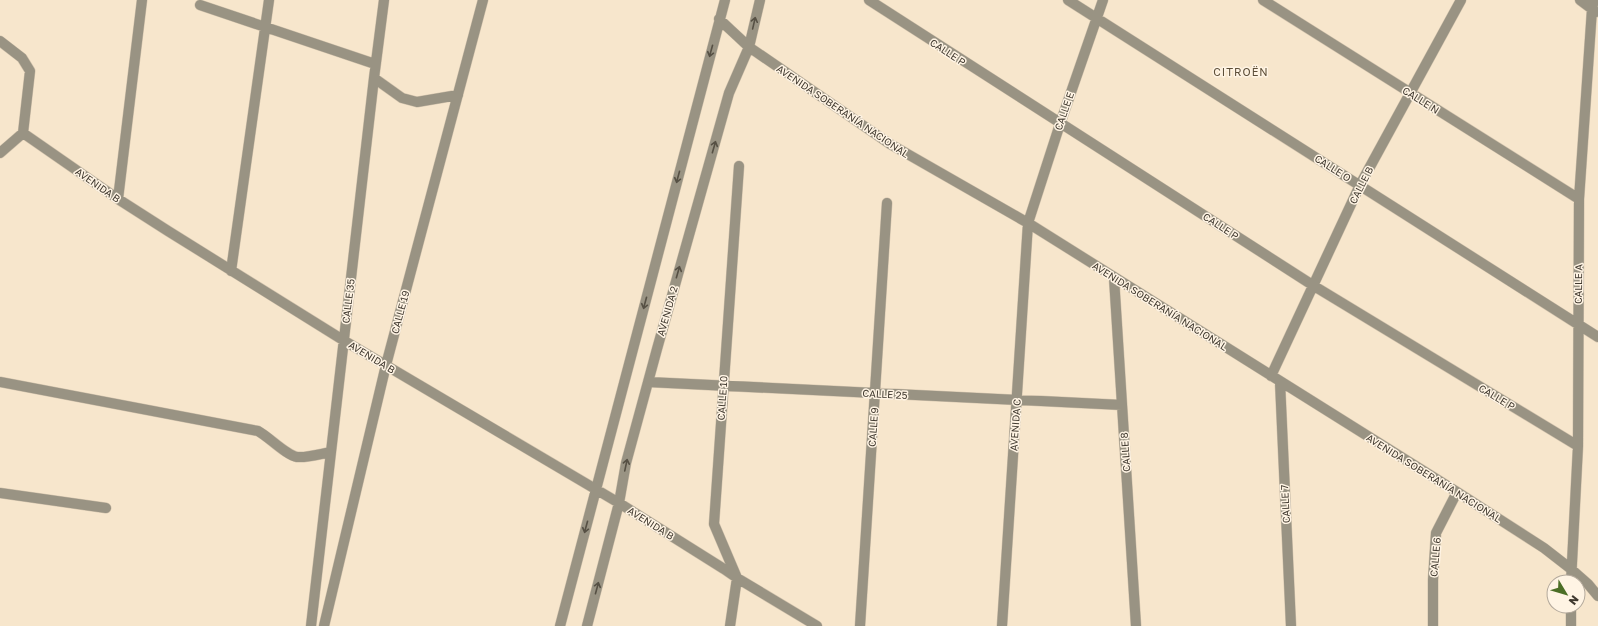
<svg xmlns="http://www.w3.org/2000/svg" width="1598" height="626" viewBox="0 0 1598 626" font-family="'Golos Text',sans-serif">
  <rect width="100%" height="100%" fill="#f7e6cc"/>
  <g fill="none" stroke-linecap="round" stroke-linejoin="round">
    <defs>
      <path id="minor" d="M869 0 1314 286 1578 446
        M1068 0 1598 337
        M1263 0 1579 199
        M1580 0 1596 12
        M200 5 375 64
        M719 19 749 47 890 144 1028 223 1457 492 1544 548 1571 569 1588 584 1598 596
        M0 41 22 58 30 71 23 133 118 199 168 231 343 340 619 503 724 569 737 578 817 626
        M374 78 402 98 417 102 458 95
        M0 153 23 133
        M118 199 142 0
        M231 271 269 0
        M1114 278 1136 626
        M1271 376 1360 185 1461 0
        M0 382 258 431C269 437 286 455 297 457 307 458 320 454 331 452
        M648 382 1122 405
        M1280 382 1291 626
        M0 493 106 508
        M1571 582 1578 446 1579 199 1592 9 1594 0
        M311 626 374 78 384 0
        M324 626 386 365 483 0
        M560 626 725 0
        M587 626 619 503 626 463 657 349 729 93 749 47 760 0
        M730 626 737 578 714 524 739 166
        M860 626 887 203
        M1002 626 1028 223 1060 124 1103 0
        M1433 626V580L1436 533 1457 492
        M1571 626V606"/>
    </defs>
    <use href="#minor" stroke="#d2c3ad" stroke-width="11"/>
    <use href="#minor" stroke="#999383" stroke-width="10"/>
  </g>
  <defs><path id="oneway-shaft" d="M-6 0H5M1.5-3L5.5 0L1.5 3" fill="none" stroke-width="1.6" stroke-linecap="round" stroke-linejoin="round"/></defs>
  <g stroke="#565044">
    <use href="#oneway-shaft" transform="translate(754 23) rotate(-77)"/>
    <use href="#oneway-shaft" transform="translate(711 51) rotate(105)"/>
    <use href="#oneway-shaft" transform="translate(714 147) rotate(-74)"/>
    <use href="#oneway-shaft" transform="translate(678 177) rotate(105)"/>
    <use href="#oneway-shaft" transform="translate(678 272) rotate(-74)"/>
    <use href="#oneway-shaft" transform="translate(645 303) rotate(105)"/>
    <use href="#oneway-shaft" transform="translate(626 465) rotate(-78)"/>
    <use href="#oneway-shaft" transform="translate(586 527) rotate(105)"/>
    <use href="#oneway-shaft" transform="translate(597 588) rotate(-75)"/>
  </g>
  <g text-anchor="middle" stroke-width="3" stroke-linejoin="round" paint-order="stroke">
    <g font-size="10" fill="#40392f" stroke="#fff4e4">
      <text transform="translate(948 52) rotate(33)" y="4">CALLE P</text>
      <text transform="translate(1421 100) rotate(32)" y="4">CALLE N</text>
      <text transform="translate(843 111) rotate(34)" y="4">AVENIDA SOBERANÍA NACIONAL</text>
      <text transform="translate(1064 111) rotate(-71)" y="4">CALLE E</text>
      <text transform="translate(1333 168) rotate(32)" y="4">CALLE O</text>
      <text transform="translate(98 185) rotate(35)" y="4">AVENIDA B</text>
      <text transform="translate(1361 185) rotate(-63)" y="4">CALLE B</text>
      <text transform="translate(1221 226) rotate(33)" y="4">CALLE P</text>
      <text transform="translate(1578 284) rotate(-89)" y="4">CALLE A</text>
      <text transform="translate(348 301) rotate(-83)" y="4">CALLE 35</text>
      <text transform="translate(1160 306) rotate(32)" y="4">AVENIDA SOBERANÍA NACIONAL</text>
      <text transform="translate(667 311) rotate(-74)" y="4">AVENIDA 2</text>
      <text transform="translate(400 312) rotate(-75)" y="4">CALLE 19</text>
      <text transform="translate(372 357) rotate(31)" y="4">AVENIDA B</text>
      <text transform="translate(885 394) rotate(3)" y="4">CALLE 25</text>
      <text transform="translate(1497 397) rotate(31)" y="4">CALLE P</text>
      <text transform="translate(722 398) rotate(-86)" y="4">CALLE 10</text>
      <text transform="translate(1015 425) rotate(-86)" y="4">AVENIDA C</text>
      <text transform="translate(873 427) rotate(-86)" y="4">CALLE 9</text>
      <text transform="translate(1125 452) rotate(-94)" y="4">CALLE 8</text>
      <text transform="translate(1434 478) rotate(32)" y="4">AVENIDA SOBERANÍA NACIONAL</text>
      <text transform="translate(1285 504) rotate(-93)" y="4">CALLE 7</text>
      <text transform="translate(651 523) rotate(32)" y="4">AVENIDA B</text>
      <text transform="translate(1435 557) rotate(-85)" y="4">CALLE 6</text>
    </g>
    <g font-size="11" letter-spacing="1" fill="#5d4e38" stroke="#fff4e4">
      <text x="1241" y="76">CITROËN</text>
    </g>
  </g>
  <g transform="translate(1566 594) rotate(128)"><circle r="19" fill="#fff4e4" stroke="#b3a99c"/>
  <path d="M0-3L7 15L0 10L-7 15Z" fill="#4c6e26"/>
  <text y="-6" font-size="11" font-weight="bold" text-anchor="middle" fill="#40392f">N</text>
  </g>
</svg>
